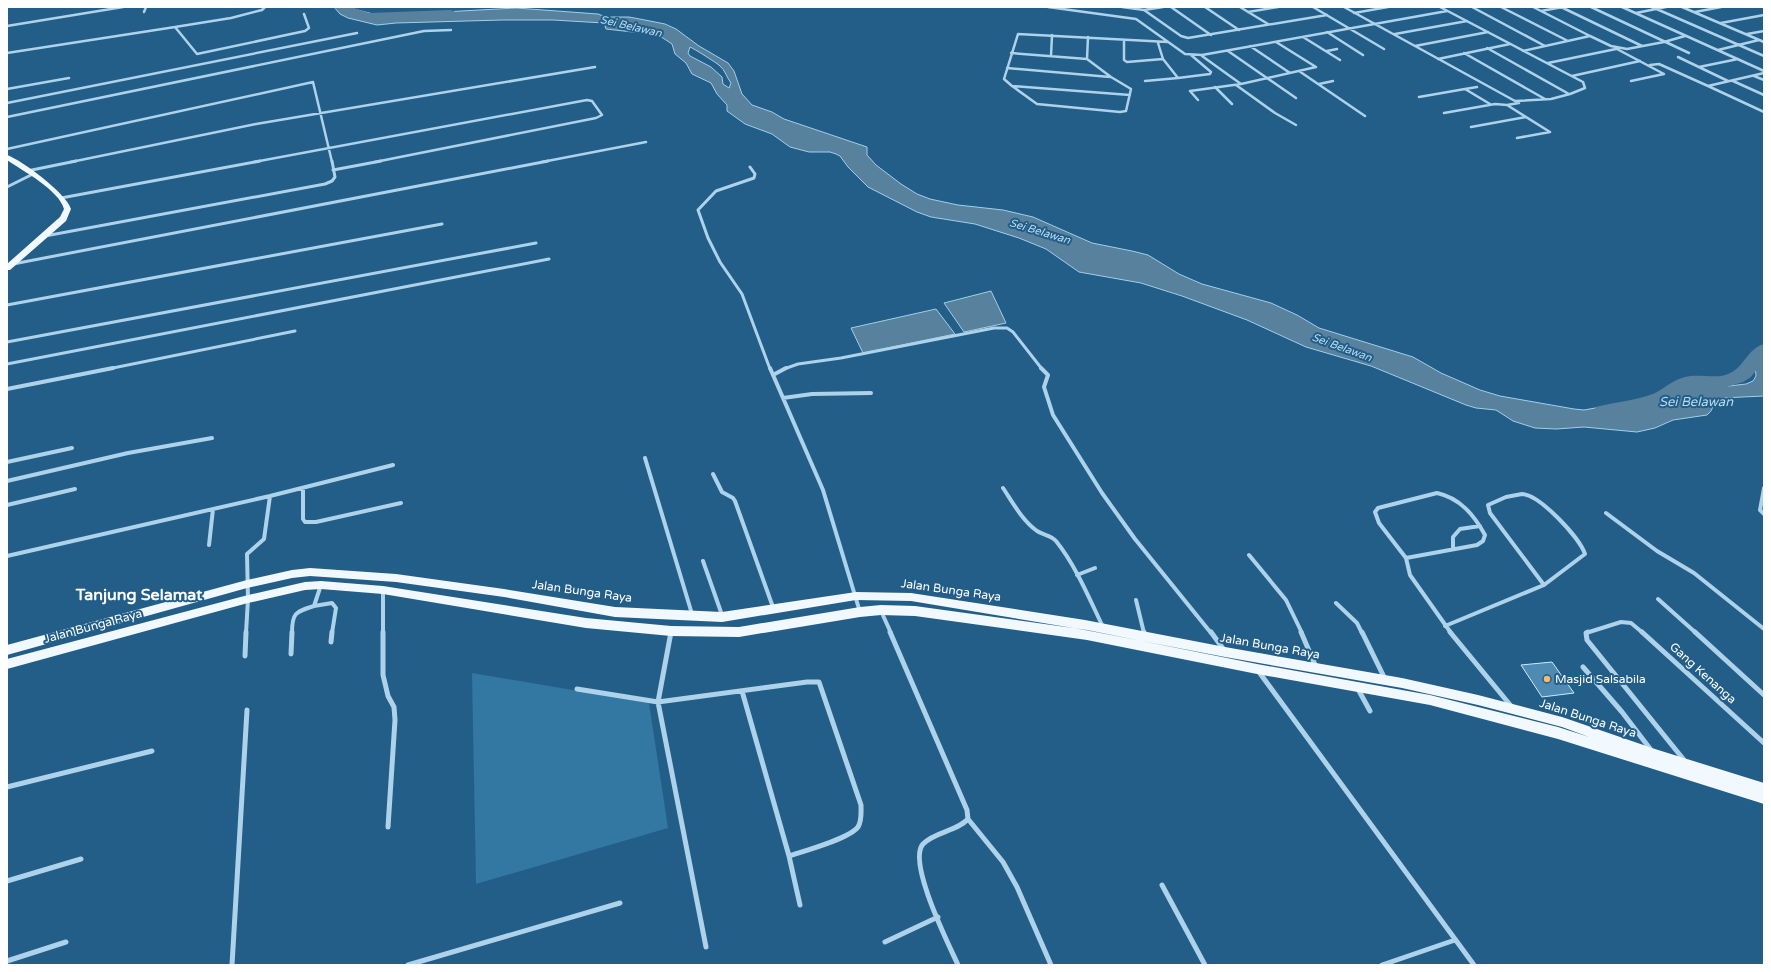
<svg xmlns="http://www.w3.org/2000/svg" width="1771" height="972" viewBox="0 0 1771 972" font-family="'Varela Round',sans-serif">
  <rect width="100%" height="100%" fill="#225e88"/>
  <path fill="#3377a3" d="M472 673 649 703 668 828 476 884Z"/>
  <path fill="#57819d" stroke="#a1cfeb" fill-rule="evenodd" d="M334 7H346L377 15H388L516 8 598 14 606 17H629L650 21 665 24 676 29 699 46 728 63 734 71 742 94 752 105 772 112 784 119 867 147V155L876 165 901 184 917 194 930 199 958 205 1003 210 1033 217 1092 243 1132 251 1148 255 1179 274 1202 284 1271 303 1297 315 1319 328 1413 357 1441 373 1480 390 1500 396 1574 409 1584 410 1618 404 1638 407 1675 397 1690 384 1698 383 1729 386 1746 384 1753 381 1756 376 1755 365 1764 356V396L1721 398 1715 402 1711 411 1707 415 1673 420 1655 428 1637 432 1584 427 1556 429 1535 428 1513 421 1496 410 1476 408 1466 405 1371 366 1306 347 1247 320 1182 296 1141 283 1079 272 1046 249 1019 238 975 224 931 217 917 212 868 187 848 167 840 156 836 154 830 152H809L790 147 772 134 745 124 727 111V105L717 94 711 83 692 74 686 63 675 54 672 44 663 38 650 34 606 29 604 23 553 20H502L396 23 377 25 348 18 340 14ZM690 47C693 48 717 63 720 66 725 70 727 78 731 83L729 88 723 84 722 77 711 67 690 56 688 53Z
    M991 291 1006 323 964 332 944 303Z
    M936 309 955 334 863 353 851 328Z"/>
  <g fill="none" stroke-linecap="round" stroke-linejoin="round">
    <path fill="#57819d" fill-rule="evenodd" d="M334 7H351L369 13 450 10 454 11 456 13 454 15 450 16 368 21 336 9Z
      M1764 344V360L1751 377 1743 382 1723 388 1688 389 1672 401 1650 408 1609 418 1603 419 1596 417 1593 412 1596 407C1615 402 1634 401 1653 394 1664 389 1672 380 1685 377 1699 373 1717 380 1730 373 1744 367 1748 348 1764 344Z"/>
  </g>
  <path fill="#4f8ab2" stroke="#d2e9f7" d="M1552 662 1574 693 1542 697 1521 665Z"/>
  <g fill="none" stroke-linecap="round" stroke-linejoin="round">
    <path stroke="#add2ea" stroke-width="2.5" d="M1048 7 1136 19 1185 54 1202 55 1447 11
      M1122 7 1144 10
      M1163 7 1144 10 1181 36 1188 38 1327 15
      M1171 7 1211 35
      M1205 7 1239 30
      M1240 7 1268 24
      M1313 7 1384 49
      M1344 7 1515 101 1551 99 1570 94 1585 88 1583 82 1440 7
      M1472 7 1545 46
      M1501 7 1568 41
      M1533 7 1541 11
      M1561 7 1642 46
      M1563 7 1541 11 1590 36
      M1591 7 1689 53
      M1622 7 1764 71
      M1652 7 1764 56
      M1682 7 1764 42
      M144 12 146 7
      M1248 12 1278 7
      M1695 12 1721 7
      M1354 13 1388 7
      M1636 13 1666 7
      M1721 23 1764 15
      M7 26 123 7
      M175 27 231 18 262 10 265 7
      M1327 32 1363 55
      M1395 34 1467 21
      M1747 34 1764 31
      M1303 37 1340 60
      M1124 41V60L1127 62 1163 59
      M1276 42 1316 67
      M1158 43 1163 59 1178 78 1210 74 1211 72 1191 55
      M1250 46 1290 73
      M1415 46 1488 32
      M1487 48 1569 94
      M1615 48 1664 74 1631 81
      M1718 50 1759 40
      M1228 51 1296 98
      M1327 51 1337 49
      M1523 51 1590 36 1611 46 1627 49 1664 42 1685 36
      M7 53 175 27 197 54 305 31 309 28 304 14
      M1011 53 1087 59
      M1464 53 1545 99
      M1051 56 1052 35
      M1202 56 1241 84
      M1678 57 1728 81
      M1438 59 1510 44
      M1548 63 1616 49
      M1650 65 1659 64 1708 86
      M1699 67 1738 59
      M1007 68 1110 77
      M1299 71 1365 116
      M1764 73 1708 86 1764 112
      M1572 76 1640 61
      M1754 76 1764 80
      M1145 81 1178 78
      M1733 81 1764 95
      M1319 84 1333 81
      M1236 85 1275 113 1296 125
      M1012 86 1037 104 1120 112 1126 111 1131 89 1111 77 1087 59 1088 37
      M1215 87 1232 104
      M1477 87 1465 89 1490 104
      M7 89 69 78
      M1130 95 1012 86 1004 79 1018 34 1168 42
      M1419 97 1465 89
      M1198 100 1190 91 1241 84 1316 67
      M7 103 357 33
      M1444 113 1495 104 1507 105
      M7 117 424 31 451 30
      M1471 127 1526 117
      M1517 138 1550 132 1507 105 1519 103
      M7 149 313 82 332 162
      M71 162 256 124 595 67
      M254 162 587 100 592 101 602 115 596 118 375 162
      M542 162 646 142"/>
    <path stroke="#add2ea" stroke-width="3" d="M750 167 755 174 754 178 716 191 698 210 708 238 720 262 742 294 770 369
      M333 170 381 161
      M27 171 76 161
      M7 187 33 174
      M61 198 260 161
      M45 236 325 184 332 181 335 177 332 161
      M13 264 548 161
      M7 305 442 224
      M7 342 536 243
      M7 364 549 259
      M108 369 295 331
      M784 369 798 364 841 358 994 328H1007L1013 332 1042 369"/>
    <path stroke="#add2ea" stroke-width="4" d="M770 368 823 490 860 612
      M1041 368 1048 375 1044 387 1053 415 1102 493 1135 539 1211 633
      M773 375 786 368
      M7 389 113 368
      M783 398 812 394 871 393
      M645 458 692 614
      M7 462 72 448
      M713 474 722 492 733 498 735 501 774 610
      M7 481 128 453 212 438
      M303 488V519L305 522H316L401 503
      M1003 488C1013 503 1022 520 1037 531 1043 535 1051 535 1056 541 1076 566 1089 598 1103 627
      M1764 488 1760 510 1764 514
      M1437 493C1460 498 1474 515 1485 535L1483 541 1477 545 1406 558 1379 523 1375 512 1378 508Z
      M1522 494C1540 495 1579 537 1585 554L1544 585 1490 513 1488 505 1506 497Z
      M7 505 75 489
      M1606 513 1657 551 1694 573 1764 629
      M209 545 213 509
      M1453 549V537L1460 529 1480 526
      M1249 555 1286 600 1302 633
      M7 556 270 496 393 465
      M1406 558 1410 575 1451 633
      M703 561 722 615
      M1077 575 1095 568
      M321 585 314 606 332 603 336 608 332 633
      M383 590V633
      M1658 599 1696 633
      M1136 600 1144 633
      M1336 603 1357 623 1362 633
      M881 611 891 633
      M1445 626 1544 585
      M246 633 248 599 247 554 264 539 270 496
      M292 633C292 613 295 612 314 606
      M1586 633 1621 622 1631 623 1643 633"/>
    <path stroke="#add2ea" stroke-width="5" d="M383 632V675L388 696 394 707 395 720 388 827
      M671 632 658 702 706 947
      M890 632 967 810 968 819 1003 862 1017 887 1051 965
      M1144 632 1145 636
      M1211 632 1224 650
      M1301 632 1316 667
      M1362 632 1385 679
      M1450 632 1511 706
      M1588 632 1586 633 1587 640 1684 760
      M1642 632 1764 743
      M1695 632 1764 695
      M331 642 332 632
      M291 654 292 632
      M245 656 246 632
      M1583 667 1622 712 1651 750
      M1259 672 1474 965
      M577 689 658 702 807 682H819L861 805C861 812 862 821 858 827 849 839 804 851 789 856
      M1358 689 1370 711
      M742 691 789 856 800 905
      M7 787 152 751
      M7 881 81 859
      M1162 885 1205 965
      M885 942 938 917
      M7 961 66 942
      M232 965 247 710
      M408 965 620 903
      M958 965C949 945 907 862 923 844 936 831 956 832 968 819
      M1382 965 1455 940"/>
    <path fill="#f1f8fe" fill-rule="evenodd" d="M7 155C22 160 67 194 71 209L66 221 10 270H7V264L60 217 64 209C59 190 23 171 7 160Z
      M310 568 396 574 504 589 615 607 722 612 856 592 911 593 1085 620 1225 647 1402 678 1478 695 1562 717 1655 749 1764 783V804L1558 739 1430 705 1257 674 1087 640 915 616 881 615 860 617 739 637 671 636 586 628 383 594 321 589 305 590 248 603 7 669V659L248 595 305 582 321 581 383 586 586 618 671 626 739 627 860 607 881 605 915 606 1087 630 1257 664 1430 695 1558 727 1589 737 1562 727 1478 705 1402 688 1225 657 1085 630 911 601 856 600 722 622 615 617 504 597 396 582 310 576 292 578 247 588 7 655V645L247 580 292 570Z"/>
  </g>
  <circle fill="#f6ba6f" stroke="#225e88" stroke-width="1.5" cx="1547" cy="679" r="4"/>
  <g text-anchor="middle" stroke-width="4" stroke-linejoin="round" paint-order="stroke">
    <g font-size="11" font-style="italic" fill="#b9dbf1" stroke="#225e88">
      <text transform="translate(631 26) rotate(13)" y="4">Sei Belawan</text>
      <text transform="translate(1040 231) rotate(17)" y="4">Sei Belawan</text>
      <text transform="translate(1342 347) rotate(20)" y="4">Sei Belawan</text>
    </g>
    <g font-size="12" fill="#fff" stroke="#225e88">
      <text transform="translate(951 590) rotate(8)" y="4">Jalan Bunga Raya</text>
      <text transform="translate(582 591) rotate(8)" y="4">Jalan Bunga Raya</text>
      <text transform="translate(93 626) rotate(-15)" y="4">Jalan Bunga Raya</text>
      <text transform="translate(1270 646) rotate(10)" y="4">Jalan Bunga Raya</text>
      <text transform="translate(1703 673) rotate(42)" y="4">Gang Kenanga</text>
      <text transform="translate(1588 718) rotate(18)" y="4">Jalan Bunga Raya</text>
    </g>
    <g font-size="12" fill="#fff" stroke="#225e88" text-anchor="start">
      <text x="1555" y="683">Masjid Salsabila</text>
    </g>
    <g font-size="13" font-style="italic" fill="#b9dbf1" stroke="#225e88">
      <text x="1696" y="406">Sei Belawan</text>
    </g>
    <g font-size="16" font-weight="bold" fill="#fff" stroke="#225e88">
      <text x="139" y="600">Tanjung Selamat</text>
    </g>
  </g>
  <rect width="1771" height="972" fill="none" stroke="#ffffff" stroke-width="16"/>
</svg>
